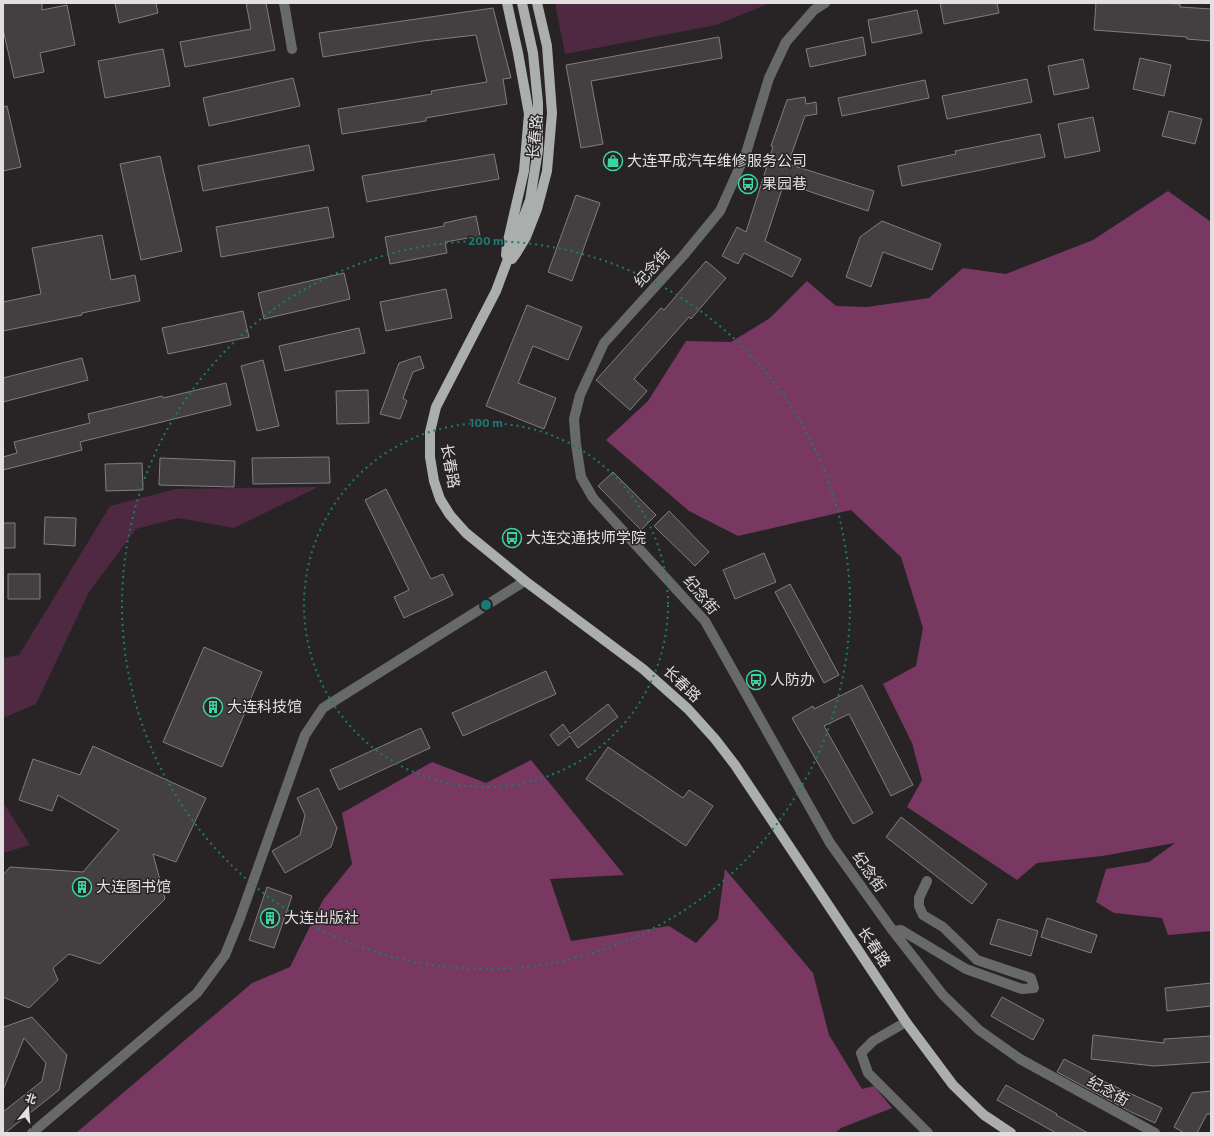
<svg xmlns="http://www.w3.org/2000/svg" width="1214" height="1136" viewBox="0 0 1214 1136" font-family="'Exo 2','Noto Sans SC',sans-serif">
  <rect width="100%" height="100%" fill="#282426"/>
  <path fill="#4f2941" d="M555 3H770L716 25 565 54Z
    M318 487 234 528 178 518 136 529 89 592 36 704 3 718V658L19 655 110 506 176 489Z
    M3 802 30 845 3 853Z"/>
  <path fill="#783861" d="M1168 191 1211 222V931L1168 935 1162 918 1114 913 1096 902 1106 869 1149 862 1175 843 1102 856 1037 863 1017 880 907 807 922 780 912 743 883 684 916 666 923 628 901 557 851 510 738 536 689 511 606 440 648 401 686 341 731 342 770 318 807 281 836 306 867 307 929 298 963 268 1006 274 1093 240Z
    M531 760 624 875 550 879 571 941 669 926 696 943 718 919 725 869 813 973 829 1035 862 1089 874 1086 892 1108 841 1128 835 1133H76L252 983 290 967 323 900 352 864 342 813 432 762 486 783Z"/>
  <path fill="#444042" stroke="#817c7f" d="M3 3H42V10L67 5 75 45 40 53 44 72 14 78 3 29Z
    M115 3H156L158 13 119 23Z
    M246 3H266L275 50 185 67 180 42 251 29Z
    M940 3H997L999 13 944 24Z
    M1096 3H1161L1180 4V7L1211 9V41L1187 39V37L1094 30Z
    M493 8 511 78 503 79 507 104 426 118V121L342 134 338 109 432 94 431 91 487 82 476 35 423 41 323 57 319 33Z
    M917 10 922 33 872 43 868 20Z
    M719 37 722 58 591 81 603 144 581 148 566 65Z
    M863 37 866 55 810 67 806 49Z
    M163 49 170 86 105 98 98 61Z
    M1140 58 1171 65 1164 96 1133 89Z
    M1083 59 1089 88 1054 95 1048 66Z
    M293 78 300 106 209 126 203 98Z
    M1027 79 1032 102 947 119 942 96Z
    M925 80 929 98 842 116 838 98Z
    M805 97 806 104 816 102 817 114 805 116 788 164 874 191 868 211 784 183 765 241 801 259 792 277 744 253 738 264 722 256 737 227 746 232 773 147 771 146 787 100Z
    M7 106 21 167 3 171V107Z
    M1169 111 1202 119 1195 144 1162 136Z
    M1093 117 1100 151 1065 158 1058 124Z
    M1040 134 1045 157 902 186 898 166 956 154 955 151Z
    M309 145 314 170 203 191 198 166Z
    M494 154 499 179 367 202 362 176Z
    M160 156 182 251 141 260 120 164Z
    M576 195 600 203 572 281 548 272Z
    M328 207 334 237 221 257 216 227Z
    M476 216 480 236 445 242 447 253 390 264 385 237 444 226V223Z
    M882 221 941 244 932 270 883 252 871 287 846 277 860 237Z
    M102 235 111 280 135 275 140 301 82 313V315L3 331V302L41 294 32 248Z
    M706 261 726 278 691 319 689 317 634 379 647 391 630 410 596 380 661 308 664 310Z
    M344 273 350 299 264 319 258 293Z
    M446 289 452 318 386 331 380 302Z
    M527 305 582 327 568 360 533 346 518 383 556 398 544 429 486 406Z
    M243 311 249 337 168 354 162 328Z
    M359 328 365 353 285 371 279 346Z
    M420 356 424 368 413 372 403 398 407 401 400 419 380 414 399 363Z
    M82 358 88 380 3 402V378Z
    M263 360 279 426 257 431 241 366Z
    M226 383 231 405 80 442 82 450 3 470V457L17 453 14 442 90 423 88 414 162 396 163 398Z
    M368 390 369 423 337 424 336 391Z
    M329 457 330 483 253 484 252 458Z
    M160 458 235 461 234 487 159 485Z
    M142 463 143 490 106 491 105 464Z
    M613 472 656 515 641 530 598 486Z
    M386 489 431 579 443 574 453 595 404 618 394 597 409 590 365 500Z
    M669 511 709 552 695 566 654 526Z
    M45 517 76 518 75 546 44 544Z
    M3 523H15V548H3Z
    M764 553 776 582 735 599 723 570Z
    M8 574H40V599H8Z
    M790 584 839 675 824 683 775 592Z
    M204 647 262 672 222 767 163 742Z
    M546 671 556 694 463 736 452 713Z
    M862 685 913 785 891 796 849 714 824 726 873 813 853 824 792 718 813 706 814 709Z
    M608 704 618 717 578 748 570 736 558 746 550 735 563 724 570 734Z
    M421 728 430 748 339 790 330 770Z
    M93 746 206 798 176 862 153 854 165 899 100 964 69 954 53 968 58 980 29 1008 3 997V875L10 867 83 872 119 830 58 795 52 811 19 800 33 759 80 775Z
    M608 747 683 798 689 790 713 806 686 846 586 779Z
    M318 788 337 828 331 847 285 873 272 851 300 835 305 815 297 798Z
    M901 817 987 884 972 904 886 837Z
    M267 887 292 896 274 948 249 940Z
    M1047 918 1097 935 1091 953 1041 937Z
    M998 919 1038 931 1031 956 990 944Z
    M1211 983V1006L1167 1011 1165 988Z
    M1002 997 1044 1020 1033 1040 991 1016Z
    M32 1017 67 1055 59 1090 5 1133H3V1112L42 1081 46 1063 24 1038 3 1090V1031L4 1027Z
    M1093 1035 1164 1043V1039L1211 1036V1062L1154 1066 1091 1059Z
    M1064 1059 1093 1074 1092 1076 1162 1108 1155 1123 1131 1112 1057 1072Z
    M1006 1085 1057 1114 1056 1115 1088 1133H1056L997 1100Z
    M1211 1091V1114H1207L1197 1133H1184L1174 1127 1192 1093Z"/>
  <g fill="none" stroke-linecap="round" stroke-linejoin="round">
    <path stroke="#676a69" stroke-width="10" d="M284 3 292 49
      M825 3 814 10 786 42 769 78 746 153 720 211 683 256 604 343 580 395 574 419 576 444 581 477 593 498 705 621 830 843 893 931 943 995 979 1030 1020 1059 1155 1133
      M893 931 901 930 966 969 1022 989 1034 988 1031 978 977 960 943 927 923 915 919 906V898L927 881
      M906 1022 873 1041 861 1053 868 1073 928 1133
      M32 1133 197 993 225 955 240 918 305 735 323 708 525 581"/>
    <path stroke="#aaafad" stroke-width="10" d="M522 3 533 53 538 103V150L530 200 496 291 436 407 430 432V457L434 481 440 499 450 515 466 533 525 581 643 669 688 709 715 739 735 765 906 1022 953 1085 984 1115 1011 1133
      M506 255 507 245 524 171 529 114 518 53 507 3
      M512 259 517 252 526 237 537 209 547 171 552 113 547 46 537 3"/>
  </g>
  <g fill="none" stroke="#1a7b74" stroke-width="2" stroke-dasharray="2 4">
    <circle cx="486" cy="605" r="182"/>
    <circle cx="486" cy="605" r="364"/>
  </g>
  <defs>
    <symbol id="shop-ring" viewBox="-11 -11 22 22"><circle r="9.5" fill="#282426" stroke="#3dd4a3" stroke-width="1.5"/><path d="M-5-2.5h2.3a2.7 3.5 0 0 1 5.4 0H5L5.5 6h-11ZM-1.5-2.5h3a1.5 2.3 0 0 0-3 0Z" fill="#3dd4a3"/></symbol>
    <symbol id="bus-ring" viewBox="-11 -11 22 22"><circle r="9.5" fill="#282426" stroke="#3dd4a3" stroke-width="1.5"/><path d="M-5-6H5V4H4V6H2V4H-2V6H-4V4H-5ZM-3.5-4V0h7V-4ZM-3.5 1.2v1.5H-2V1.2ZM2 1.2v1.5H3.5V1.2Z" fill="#3dd4a3"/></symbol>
    <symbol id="building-ring" viewBox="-11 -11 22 22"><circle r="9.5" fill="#282426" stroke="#3dd4a3" stroke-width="1.5"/><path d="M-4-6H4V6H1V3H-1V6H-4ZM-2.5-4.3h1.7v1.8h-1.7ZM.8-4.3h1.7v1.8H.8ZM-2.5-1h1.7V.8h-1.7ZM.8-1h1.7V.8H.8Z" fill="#3dd4a3"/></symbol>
  </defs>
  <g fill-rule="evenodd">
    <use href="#shop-ring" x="602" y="150" width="22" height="22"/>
    <use href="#bus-ring" x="737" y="173" width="22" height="22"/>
    <use href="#bus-ring" x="501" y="527" width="22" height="22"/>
    <use href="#bus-ring" x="745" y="669" width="22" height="22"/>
    <use href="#building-ring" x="202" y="696" width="22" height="22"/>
    <use href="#building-ring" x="71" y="876" width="22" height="22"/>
    <use href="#building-ring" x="259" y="907" width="22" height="22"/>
  </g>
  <g text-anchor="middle" stroke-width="3" stroke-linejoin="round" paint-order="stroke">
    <g font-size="15" fill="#e1dfe0" stroke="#282426">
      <text transform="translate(535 137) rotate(-85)" y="5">长春路</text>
      <text transform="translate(652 268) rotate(-48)" y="5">纪念街</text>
      <text transform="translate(450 466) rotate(80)" y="5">长春路</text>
      <text transform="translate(701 595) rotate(50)" y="5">纪念街</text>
      <text transform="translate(682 684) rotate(43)" y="5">长春路</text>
      <text transform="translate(869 872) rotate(55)" y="5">纪念街</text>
      <text transform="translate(874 947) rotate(56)" y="5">长春路</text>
      <text transform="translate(1108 1091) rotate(29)" y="5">纪念街</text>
    </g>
    <g font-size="15" fill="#e1dfe0" stroke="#282426" text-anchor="start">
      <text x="627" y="166">大连平成汽车维修服务公司</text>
      <text x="762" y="189">果园巷</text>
      <text x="526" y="543">大连交通技师学院</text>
      <text x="770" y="685">人防办</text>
      <text x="227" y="712">大连科技馆</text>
      <text x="96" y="892">大连图书馆</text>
      <text x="284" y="923">大连出版社</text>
    </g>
  </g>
  <circle cx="486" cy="605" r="6" fill="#1a7b74" stroke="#282426" stroke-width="2"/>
  <g font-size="12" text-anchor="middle" font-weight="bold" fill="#1a7b74" stroke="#282426" stroke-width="3" stroke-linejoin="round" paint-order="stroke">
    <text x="486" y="245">200 m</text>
    <text x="486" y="427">100 m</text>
  </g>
  <rect width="1214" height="1136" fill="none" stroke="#e1dfe0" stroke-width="8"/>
  <g transform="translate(28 1108) rotate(17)" stroke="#282426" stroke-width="3" paint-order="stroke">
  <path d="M0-3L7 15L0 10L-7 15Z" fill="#e1dfe0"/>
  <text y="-6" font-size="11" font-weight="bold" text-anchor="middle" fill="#e1dfe0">北</text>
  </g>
</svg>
